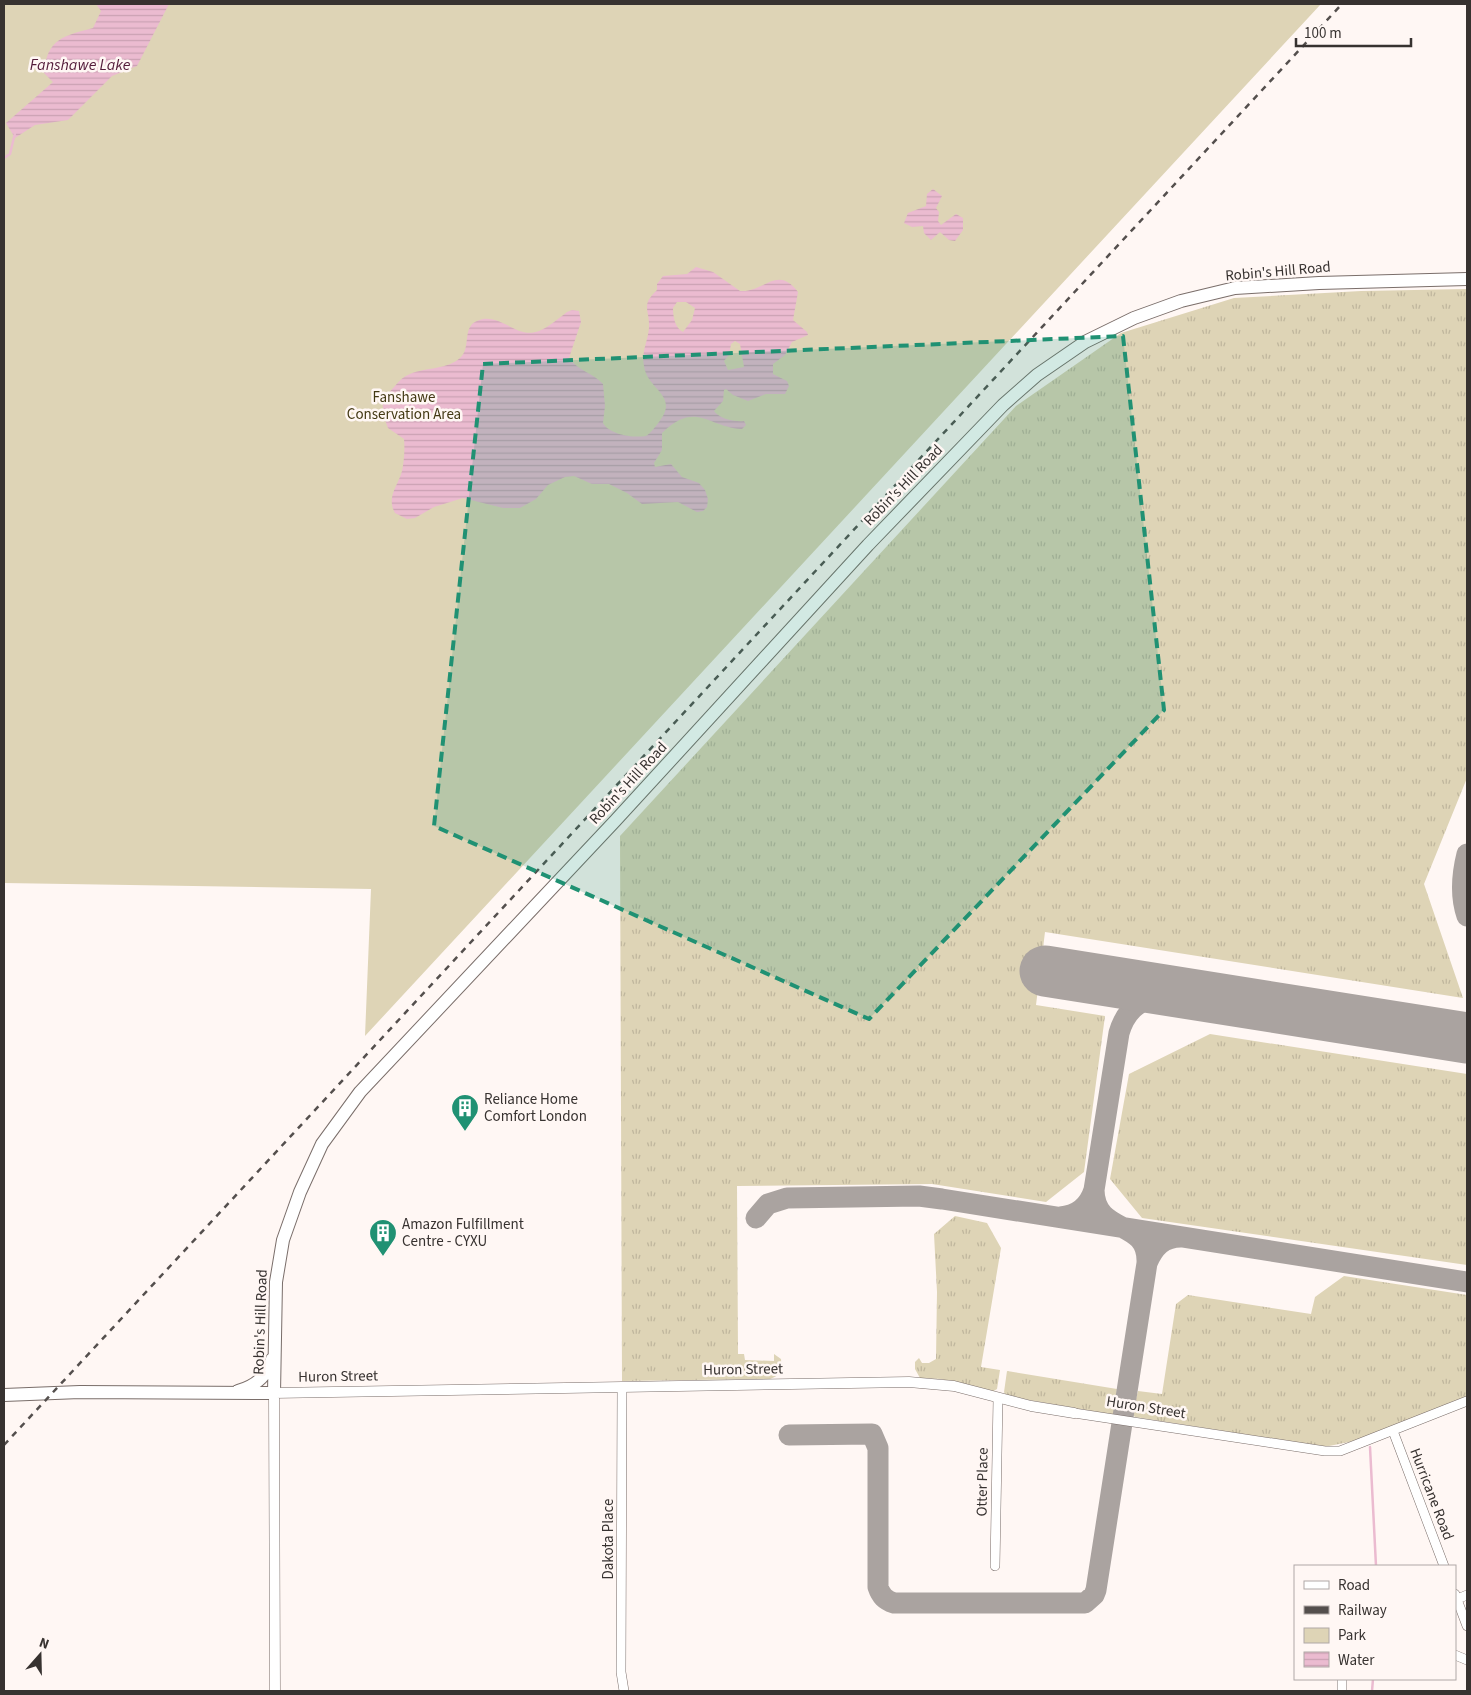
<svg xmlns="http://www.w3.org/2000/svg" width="1471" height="1695" viewBox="0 0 1471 1695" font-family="'Source Sans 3',sans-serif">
  <defs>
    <pattern id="grass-tufts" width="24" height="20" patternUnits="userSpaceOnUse" patternTransform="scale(1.25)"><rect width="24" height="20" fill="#ded4b6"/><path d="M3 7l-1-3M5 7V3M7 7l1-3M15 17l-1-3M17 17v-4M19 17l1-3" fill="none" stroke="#bfb69d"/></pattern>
    <pattern id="water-rules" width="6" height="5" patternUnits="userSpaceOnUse" patternTransform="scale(1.25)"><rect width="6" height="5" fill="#ebbbd0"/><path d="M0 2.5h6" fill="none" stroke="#caa1b3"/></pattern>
  </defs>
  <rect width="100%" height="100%" fill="#fff7f4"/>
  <path fill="url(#grass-tufts)" d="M1467 289V778L1424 884 1463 998 1045 932 1036 1005 1105 1016 1084 1172 1046 1202 932 1184 737 1186 738 1354H744L745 1360 774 1361V1354L781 1359C782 1370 781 1375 770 1379L622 1381 620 836 1016 406 1121 333 1234 298 1361 291Z
    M1210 1034 1467 1074V1265L1142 1218 1110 1179 1129 1074Z
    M955 1216 987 1223 1001 1248 981 1367 1000 1370 997 1389 990 1393 941 1379 920 1378 915 1369V1362L919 1358 922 1363H929L936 1359 937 1292 934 1234Z
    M1344 1276 1467 1295V1397L1359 1440 1324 1447 1135 1417 1132 1414 1138 1391 1162 1394 1176 1304 1188 1295 1311 1314 1315 1297Z
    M1007 1371 1117 1389 1114 1415 1006 1396 1004 1392Z"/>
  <path fill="#ded4b6" d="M4 4H1321L365 1036 371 889 4 883Z"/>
  <path fill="url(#water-rules)" fill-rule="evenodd" d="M96 4H169L137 66 112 76 68 120 35 125 15 138 6 123 53 82 44 73C47 38 64 36 93 28L101 11Z
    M933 189 942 196 936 208 939 212 938 221 941 225 956 214 963 218V230L955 241 949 240 940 232 931 240 924 233 923 226 912 227 904 223 908 213 926 206 927 194Z
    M696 267 713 272 740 291C764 293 777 264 798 292L793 320 807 332 808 335 792 342 785 355 773 364V374L787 381 789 386 785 394H766L748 401 733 395 726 389 724 390 723 401 714 411C720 419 734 422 744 421L746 425 742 429C707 427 696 400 662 433V450L654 463 655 467 671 464 682 477 699 483 705 490 708 499 707 507 703 511 697 512 678 502 642 504 627 493 609 484H592L574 476 565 477 548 485 536 499 520 508H503L463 498 434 507 415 518 407 519 395 513C386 497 398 486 402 471 404 462 405 449 404 439L388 428 384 417 382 398C393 392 398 378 410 374 426 367 448 370 461 357 471 347 462 327 477 321 500 311 516 340 539 331 549 327 559 318 567 312L572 310 579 311 581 322 569 358C578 371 592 372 603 384L605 406 603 423C610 435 633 438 646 436 651 433 655 427 659 422 680 395 647 390 644 366 641 352 648 341 649 328 650 309 640 306 657 290V284L663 276 687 274ZM677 302H686L695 308 692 320 683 332C675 328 673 317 673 308ZM735 341 740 344 744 367 728 370 724 361 729 355 731 344Z"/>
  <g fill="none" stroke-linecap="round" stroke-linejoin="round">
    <path stroke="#ebbbd0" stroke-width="2.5" d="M4 158 10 154 15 133
      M1370 1447 1376 1566
      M1372 1691 1373 1679"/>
    <path stroke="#aaa3a0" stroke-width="21" d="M1467 854C1462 874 1460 896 1467 916
      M1094 1190 1119 1033C1136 974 1204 999 1246 1005
      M1060 1217C1077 1216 1089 1206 1094 1190 1095 1236 1149 1218 1147 1263 1154 1247 1163 1237 1181 1237
      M756 1218 768 1204 787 1198 919 1196 942 1199 1467 1282
      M789 1435 872 1434 878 1448V1587C881 1596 885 1600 894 1603H1085L1094 1595 1096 1590 1147 1263"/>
    <path stroke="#aaa3a0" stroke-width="51" d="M1045 971 1467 1038"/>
    <defs>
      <path id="minor" d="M622 1387 621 1672 624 1691
        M1074 1413 1325 1451H1340L1467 1401
        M1393 1431 1444 1566
        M995 1566 998 1399
        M1455 1594 1467 1626
        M1455 1600 1467 1595
        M1455 1655 1467 1660
        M1342 1691V1679"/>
      <path id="tertiary" d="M275 1691 274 1393 909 1382 954 1386 1031 1406 1074 1413"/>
      <path id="secondary" d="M238 1391C255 1386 267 1377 272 1359
        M4 1395 80 1392 274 1393 276 1282 283 1240 300 1192 322 1144 360 1092 615 821 868 545 1003 405 1037 375 1085 342 1134 318 1181 301 1235 288 1319 283 1467 279"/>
    </defs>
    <use href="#minor" stroke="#7a6e6a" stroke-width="10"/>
    <use href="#tertiary" stroke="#7a6e6a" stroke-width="11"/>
    <use href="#secondary" stroke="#7a6e6a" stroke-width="14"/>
    <use href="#minor" stroke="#fff" stroke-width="9"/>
    <use href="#tertiary" stroke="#fff" stroke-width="10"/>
    <use href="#secondary" stroke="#fff" stroke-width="12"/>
    <path stroke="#544f4d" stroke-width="2.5" stroke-dasharray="6 6" stroke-linecap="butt" d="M4 1445 1342 4"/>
  </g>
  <path fill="#209173" fill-opacity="0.2" stroke="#209173" stroke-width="4" stroke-dasharray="10 6" stroke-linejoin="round" d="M1123 336 1164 710 869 1019 434 826 483 364Z"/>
  <defs>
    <symbol id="building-pin" viewBox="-11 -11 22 30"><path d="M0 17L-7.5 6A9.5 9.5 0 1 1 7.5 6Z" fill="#209173" stroke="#fff7f4"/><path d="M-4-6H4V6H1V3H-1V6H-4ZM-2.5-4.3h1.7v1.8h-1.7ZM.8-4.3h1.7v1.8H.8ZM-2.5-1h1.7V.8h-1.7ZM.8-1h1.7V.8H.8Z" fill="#fff"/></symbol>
  </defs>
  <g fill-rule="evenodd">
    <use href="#building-pin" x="449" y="1092" width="32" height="43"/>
    <use href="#building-pin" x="367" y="1217" width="32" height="43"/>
  </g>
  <g text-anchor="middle" stroke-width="5" stroke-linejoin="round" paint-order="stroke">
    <g font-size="15" fill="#373230" stroke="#fff7f4">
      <text transform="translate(1278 271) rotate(-5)" y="5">Robin's Hill Road</text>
      <text transform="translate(903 485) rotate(-46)" y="5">Robin's Hill Road</text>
      <text transform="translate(628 783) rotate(-47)" y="5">Robin's Hill Road</text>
      <text transform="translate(260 1322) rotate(-88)" y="5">Robin's Hill Road</text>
      <text transform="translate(743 1369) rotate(-1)" y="5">Huron Street</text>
      <text transform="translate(338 1376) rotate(-1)" y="5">Huron Street</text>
      <text transform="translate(1146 1407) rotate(9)" y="5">Huron Street</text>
      <text transform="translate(982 1482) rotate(-89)" y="5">Otter Place</text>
      <text transform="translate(1432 1494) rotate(69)" y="5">Hurricane Road</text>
      <text transform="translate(608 1539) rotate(-90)" y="5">Dakota Place</text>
    </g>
    <g font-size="15" fill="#433914" stroke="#fff7f4">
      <text x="404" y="402">Fanshawe<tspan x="404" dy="17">Conservation Area</tspan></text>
    </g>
    <g font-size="15" fill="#373230" stroke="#fff7f4" text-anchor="start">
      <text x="484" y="1104">Reliance Home<tspan x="484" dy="17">Comfort London</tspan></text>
      <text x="402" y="1229">Amazon Fulfillment<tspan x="402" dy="17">Centre - CYXU</tspan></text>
    </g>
    <g font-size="16" font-style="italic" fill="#541c3a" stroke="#fff7f4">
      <text x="80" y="70">Fanshawe Lake</text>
    </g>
  </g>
  <rect width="1471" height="1695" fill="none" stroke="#373230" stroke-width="10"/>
  <rect x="1294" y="1565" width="162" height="115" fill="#fff7f4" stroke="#afa8a6"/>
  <rect x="1304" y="1581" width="25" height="8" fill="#ffffff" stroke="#afa8a6"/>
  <text x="1338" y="1590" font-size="15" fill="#373230">Road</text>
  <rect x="1304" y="1606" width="25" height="8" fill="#544f4d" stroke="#afa8a6"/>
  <text x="1338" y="1615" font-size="15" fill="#373230">Railway</text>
  <rect x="1304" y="1628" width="25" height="15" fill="#ded4b6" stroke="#afa8a6"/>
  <text x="1338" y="1640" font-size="15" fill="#373230">Park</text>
  <rect x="1304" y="1652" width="25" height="15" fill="url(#water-rules)" stroke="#afa8a6"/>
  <text x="1338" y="1665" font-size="15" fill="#373230">Water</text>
  <g transform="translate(40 1655) rotate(20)" stroke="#fff7f4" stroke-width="4" paint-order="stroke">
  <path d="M0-4L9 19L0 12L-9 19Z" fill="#373230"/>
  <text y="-8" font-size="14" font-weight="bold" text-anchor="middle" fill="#373230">N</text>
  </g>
  <path d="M1296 38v8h115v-8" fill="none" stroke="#373230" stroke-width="2.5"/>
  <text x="1304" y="38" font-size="15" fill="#373230" stroke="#fff7f4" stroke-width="4" paint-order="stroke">100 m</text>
</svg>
